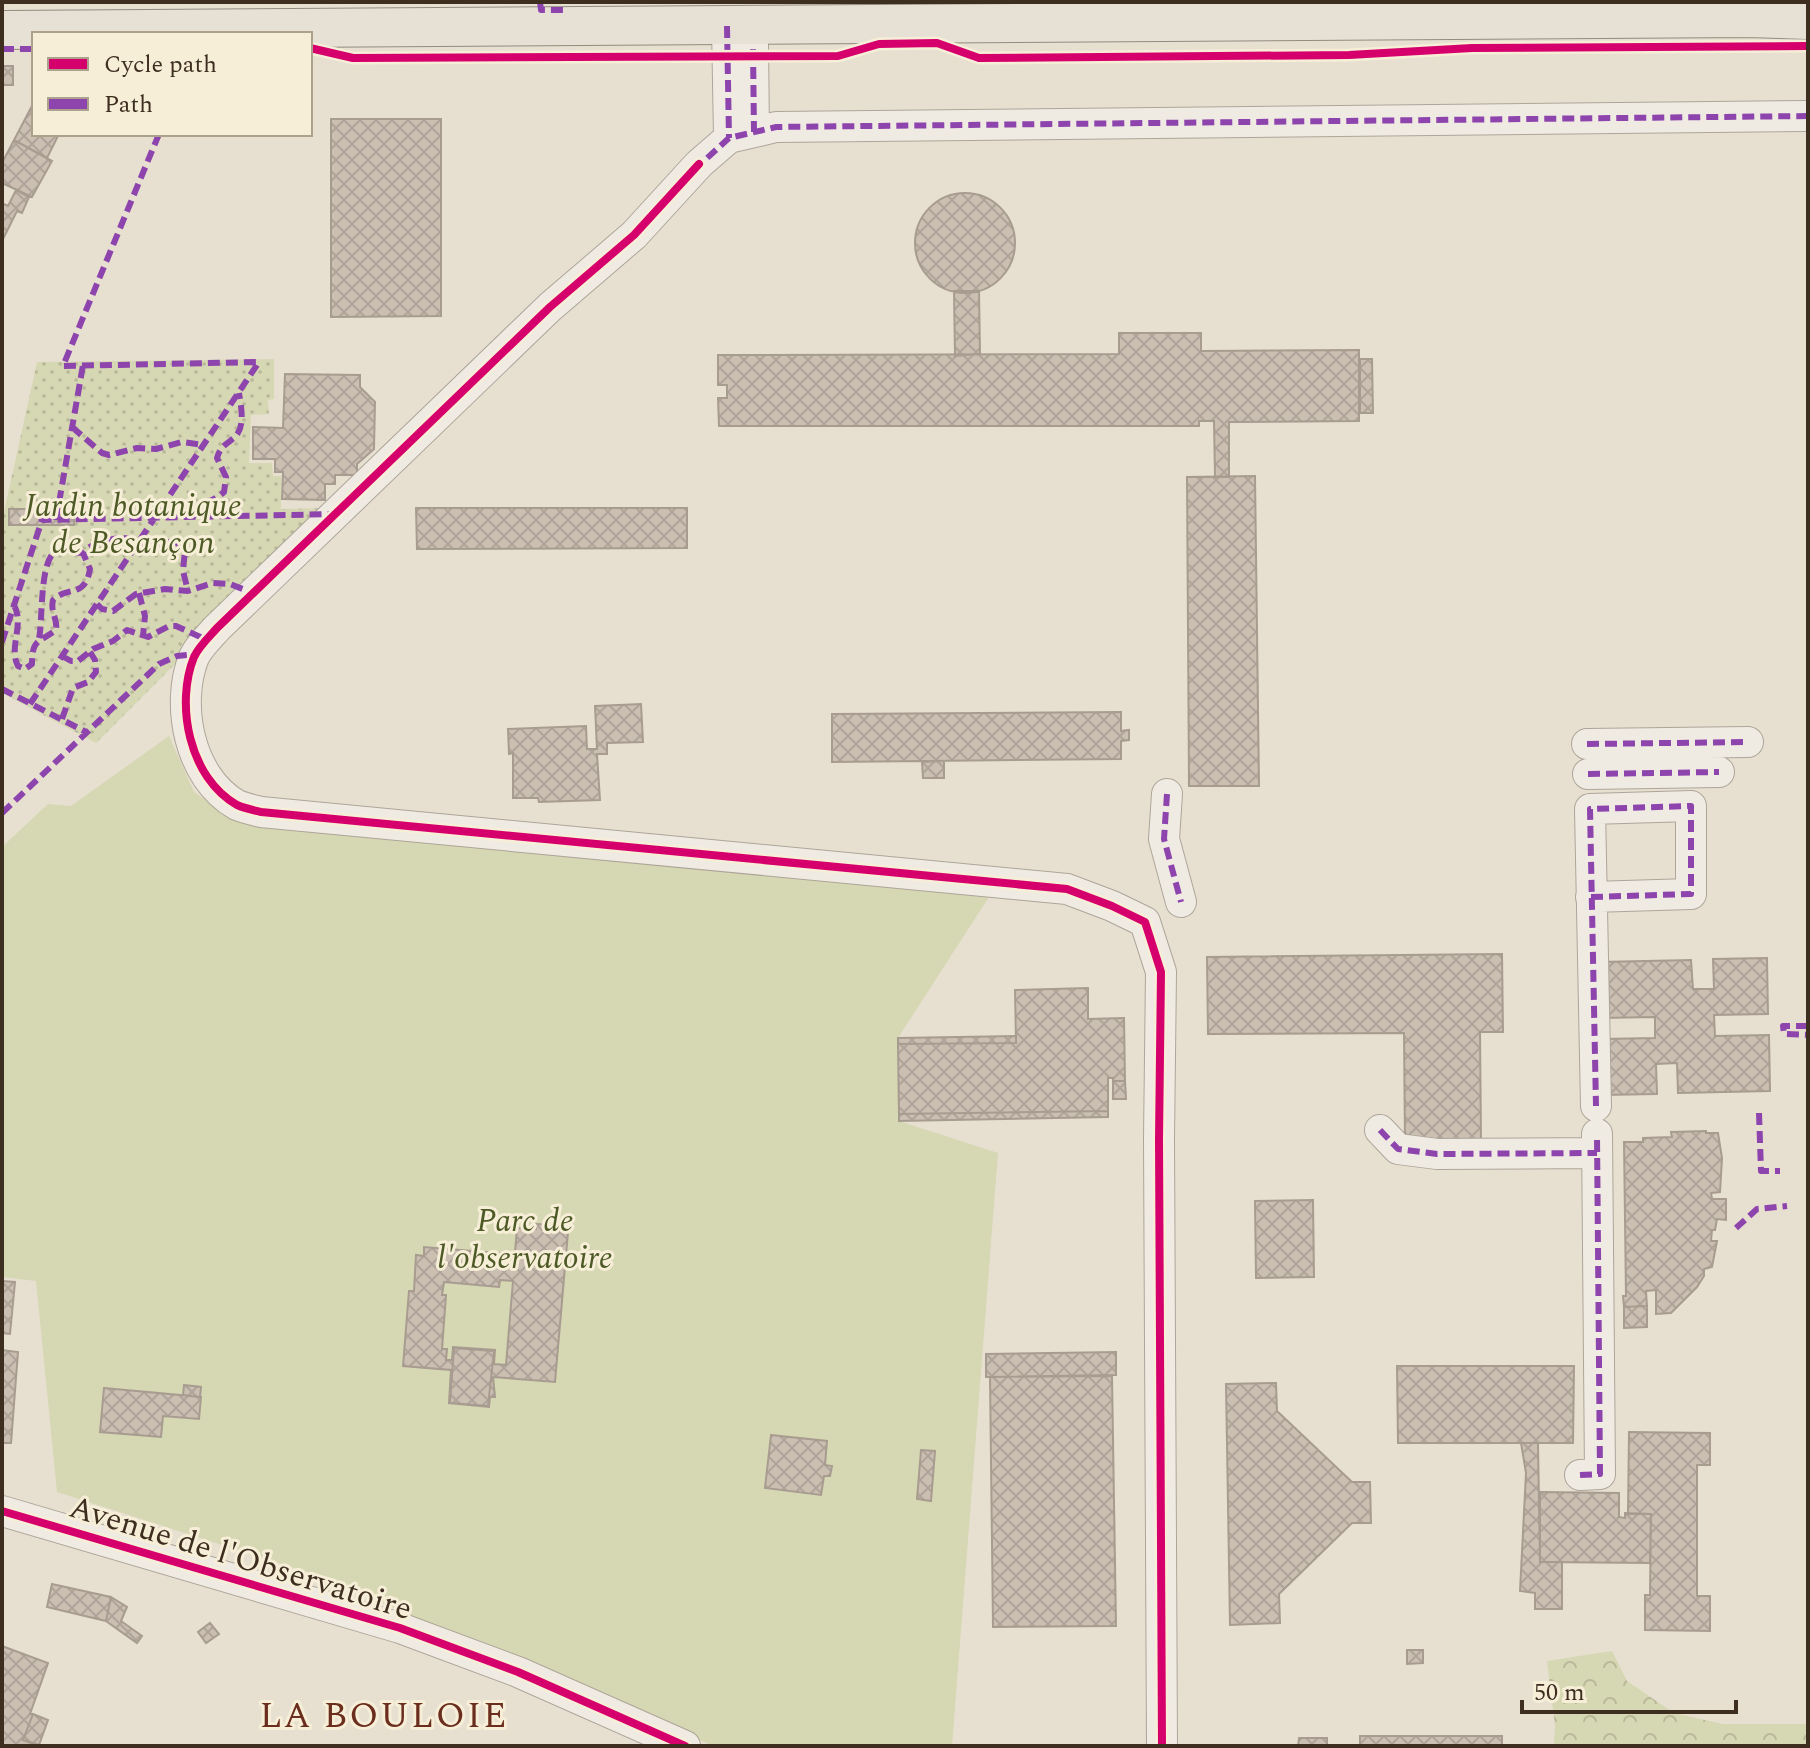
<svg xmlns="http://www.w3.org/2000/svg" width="1810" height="1748" viewBox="0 0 1810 1748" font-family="Spectral,serif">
  <defs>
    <pattern id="forest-crowns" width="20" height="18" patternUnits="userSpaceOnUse" patternTransform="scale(2)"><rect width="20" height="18" fill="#d6d7b3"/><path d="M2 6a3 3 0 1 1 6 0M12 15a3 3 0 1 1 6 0" fill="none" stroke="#b9b99a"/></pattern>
    <pattern id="garden-dots" width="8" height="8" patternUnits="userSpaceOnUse" patternTransform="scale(2)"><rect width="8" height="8" fill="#d6d7b3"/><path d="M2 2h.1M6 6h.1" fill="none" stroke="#b9b99a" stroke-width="1.8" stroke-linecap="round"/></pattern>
    <pattern id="building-cross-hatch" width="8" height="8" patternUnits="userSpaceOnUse" patternTransform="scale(2)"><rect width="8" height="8" fill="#cbbfb2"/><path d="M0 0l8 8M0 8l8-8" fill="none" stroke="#afa499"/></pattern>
  </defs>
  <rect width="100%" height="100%" fill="#e7e0d1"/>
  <path fill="url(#forest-crowns)" d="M1612 1651 1627 1681 1674 1713 1723 1724H1808V1746H1554L1555 1726 1547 1661Z"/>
  <path fill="#d6d7b3" d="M169 736 194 792 226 814 998 883 898 1038 899 1121 998 1153 952 1746H713L325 1578 57 1492 36 1281 2 1277V847L48 804 71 806Z"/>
  <path fill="url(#garden-dots)" d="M274 359V399L268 400 269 414 251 415 249 463H272L273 476H281V509L331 508 96 743 2 693V521L37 362Z"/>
  <path fill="url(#building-cross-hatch)" stroke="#a89c90" stroke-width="2" fill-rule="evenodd" d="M2 66H13V85H2Z
    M34 102V134H59L47 158 14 140Z
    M331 119H441V316L331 317Z
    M14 140 52 161 32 197 2 183V163Z
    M16 190 29 197 22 213 17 211 2 241V203L8 206Z
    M915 243a50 50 0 1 1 100 0a50 50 0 1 1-100 0Z
    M954 291H979L980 354 955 356Z
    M1119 333H1201V351L1359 350V421L1229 422V477H1215L1214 421H1199V426H719L718 398H727V385H718V355L1119 354Z
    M1360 359H1372L1373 413H1360Z
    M285 374 360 375V387L375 402 374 449 357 464V475H335V484H325V500L282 499 283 472H275V459H253V427L283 428Z
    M1255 476 1259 786H1189L1187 477Z
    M416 508H687V548L417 549Z
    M9 509H74V525H9Z
    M641 704 643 742 607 743V754H597L600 800 539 802 538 798H513V753L509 754 508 729 586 726 587 749H597L595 706Z
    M1121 712V731L1129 730V740L1121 741V759L832 762V714Z
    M944 761V778H923L922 762Z
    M1502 954 1503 1032H1480L1481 1142 1405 1143 1404 1033 1208 1034 1207 957Z
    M1767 958 1768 1014 1714 1015 1715 1036 1769 1035 1770 1091 1678 1093 1677 1063 1656 1064 1657 1094 1603 1095 1602 1039 1655 1038V1017L1601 1018 1600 962 1691 960 1693 989H1714L1713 959Z
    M1088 988V1019L1124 1018 1125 1081H1113V1078H1108V1111L899 1114 898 1044 1016 1043 1015 990Z
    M1016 1036V1043L898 1044V1038Z
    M1113 1081H1125L1126 1099H1113Z
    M1108 1111V1117L899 1121V1114Z
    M1706 1131V1133H1718L1722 1158 1720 1192 1711 1193 1712 1199H1726V1220L1717 1219 1715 1230H1712L1711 1241H1717L1712 1267 1704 1269V1276L1697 1287 1671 1313 1656 1314V1290L1646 1291 1647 1306 1624 1307 1623 1296H1626L1624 1142H1643V1138L1672 1137 1671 1132Z
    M1313 1200 1314 1277 1256 1278 1255 1201Z
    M536 1224 551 1225 550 1230 568 1232 555 1382 493 1377 495 1397H490L489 1407 449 1403 451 1370 403 1366 409 1291H414L416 1255 424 1256V1247L509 1254 508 1265H514L517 1228 536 1229ZM500 1280 513 1281 506 1365 494 1364 495 1350 453 1347 452 1360H446L447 1349H442L446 1295H442L444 1282 499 1287ZM454 1348 494 1351 488 1406 450 1403Z
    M2 1281 15 1282 10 1334 2 1333Z
    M1647 1306V1327L1624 1328V1307Z
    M454 1348 494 1351 488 1406 450 1403Z
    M2 1350 18 1352 11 1443H2Z
    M1116 1352V1375L986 1377V1354Z
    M1397 1366H1574L1573 1443H1398Z
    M1112 1376 1116 1626 993 1627 990 1377Z
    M1276 1383 1277 1411 1352 1482H1370L1371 1523H1352L1279 1594 1280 1623 1230 1625 1226 1384Z
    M184 1385 201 1387 200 1397 183 1395Z
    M104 1388 201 1397 199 1419 163 1416 161 1437 100 1432Z
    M1629 1432 1710 1433V1465H1697V1596H1710V1631L1645 1630V1595H1650L1651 1514H1628Z
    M771 1435 827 1441 825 1465 832 1466 830 1476H824L821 1495 765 1488Z
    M1521 1443H1538L1540 1562H1562V1609H1535V1593L1520 1591 1526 1473Z
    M921 1450 935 1451 931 1501 917 1499Z
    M1540 1492 1619 1493V1517L1625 1518V1513L1651 1514 1650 1563 1540 1562Z
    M52 1584 111 1597 106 1621 47 1607Z
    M111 1597 127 1607 121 1621 142 1636 137 1643 106 1621Z
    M210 1623 219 1634 206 1643 198 1632Z
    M2 1646 48 1663 30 1714H33L23 1740 39 1746H2Z
    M1407 1650H1423V1663L1407 1664Z
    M33 1714 48 1720 39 1745 23 1740Z
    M1360 1736H1502V1746H1360Z
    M1299 1738H1327V1746H1298Z"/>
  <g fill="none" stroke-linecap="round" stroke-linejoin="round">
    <defs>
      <path id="minor" d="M727 26 729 138
        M753 45 754 132
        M1587 744 1748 742
        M1588 774 1719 772
        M1167 794 1164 839 1181 902
        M1591 897 1691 894V806L1590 809 1596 1106
        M1380 1130 1398 1149 1437 1154 1597 1153
        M1580 1475 1600 1474 1597 1134
        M2 1511 400 1628 518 1672 685 1746
        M1162 1746 1159 1140 1161 972 1145 922 1112 906 1067 889 261 812C253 810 244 808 237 805 189 778 175 704 194 657 199 646 210 636 217 628L550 307 634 235 699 164 729 138 776 127 1808 116"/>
      <path id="major" d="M2 30 1748 18 1808 20"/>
    </defs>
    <use href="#minor" stroke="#ada599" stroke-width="32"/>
    <use href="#major" stroke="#928b80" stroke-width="40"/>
    <use href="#minor" stroke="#efebe3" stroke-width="30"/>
    <use href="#major" stroke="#e6e1d4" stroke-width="38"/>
    <path stroke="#8e44ad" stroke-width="6" stroke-dasharray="12 6" stroke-linecap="butt" d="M540 2 541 10H568
      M727 26 729 138
      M2 49H34
      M753 49 754 132
      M159 134 63 366 259 362
      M694 170 729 138 776 127 1808 116
      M72 427 102 453 109 455 137 448 156 449 182 442 204 445
      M194 517C200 501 212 503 224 492L226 477 217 458C220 447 225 445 234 438 246 427 241 407 239 393
      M56 520 83 365
      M139 593 145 616 143 636
      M97 604 102 609 113 611 136 594 165 589 188 591 213 583 230 584 253 593
      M14 605C25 625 8 647 18 666L25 669 32 664C32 638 39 643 56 630 58 619 50 612 53 600 68 585 85 599 90 569L83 553
      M39 638C43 622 39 557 57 551 62 549 76 553 83 553 88 544 114 537 124 538 133 539 141 544 149 546 158 548 166 541 175 541L185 550 183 571 188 591
      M2 642 42 520 335 514
      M62 656 71 661H78L93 649 113 641 127 630 148 637 169 626H176L207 640
      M2 689 88 733
      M30 704 259 362
      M62 719 73 688 88 682 96 672 95 660 90 652
      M1587 744 1748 742
      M1588 774 1719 772
      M1167 794 1164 839 1181 902
      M2 813 159 664 177 656 195 654
      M1591 897 1691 894V806L1590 809 1596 1106
      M1808 1026H1783L1784 1034 1808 1035
      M1759 1113 1761 1171H1780
      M1380 1130 1398 1149 1437 1154 1597 1153
      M1736 1228 1757 1209 1787 1206
      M1580 1475 1600 1474 1597 1134"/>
    <defs>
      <path id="cycleway" d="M310 48 353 58 838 56 879 44 937 43 979 58 1349 55 1472 48 1808 46
        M699 164 634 235 550 307 217 628C210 636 199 646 194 657 175 704 189 778 237 805 244 808 253 810 261 812L1067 889 1112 906 1145 922 1161 972 1159 1140 1162 1746
        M2 1511 400 1628 518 1672 685 1746"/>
    </defs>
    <use href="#cycleway" stroke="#f7eed8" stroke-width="13"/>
    <use href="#cycleway" stroke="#d6006c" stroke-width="8"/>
  </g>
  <g text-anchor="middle" stroke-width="6" stroke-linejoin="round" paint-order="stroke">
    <g font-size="32" font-style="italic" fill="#4d5a26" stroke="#f7eed8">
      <text x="133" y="516">Jardin botanique<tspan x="133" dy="37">de Besançon</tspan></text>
      <text x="525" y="1231">Parc de<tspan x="525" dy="37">l'observatoire</tspan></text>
    </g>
    <g font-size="32" fill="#3d2e20" stroke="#f7eed8">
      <text transform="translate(241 1557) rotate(17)" y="11">Avenue de l'Observatoire</text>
    </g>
    <g font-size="36" letter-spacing="2" fill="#6b2e1e" stroke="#f7eed8">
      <text x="384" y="1727">LA BOULOIE</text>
    </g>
  </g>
  <rect width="1810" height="1748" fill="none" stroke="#3d2e20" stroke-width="8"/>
  <rect x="32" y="32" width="280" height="104" fill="#f7eed8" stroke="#ada18e" stroke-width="2"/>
  <rect x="48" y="58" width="40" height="12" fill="#d6006c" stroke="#ada18e" stroke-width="2"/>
  <text x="104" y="72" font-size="24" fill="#3d2e20">Cycle path</text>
  <rect x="48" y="98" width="40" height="12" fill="#8e44ad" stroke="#ada18e" stroke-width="2"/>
  <text x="104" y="112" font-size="24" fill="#3d2e20">Path</text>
  <path d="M1522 1700v12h214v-12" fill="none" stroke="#3d2e20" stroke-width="4"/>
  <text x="1534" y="1700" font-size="24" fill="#3d2e20" stroke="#f7eed8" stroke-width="6" paint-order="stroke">50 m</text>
</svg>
